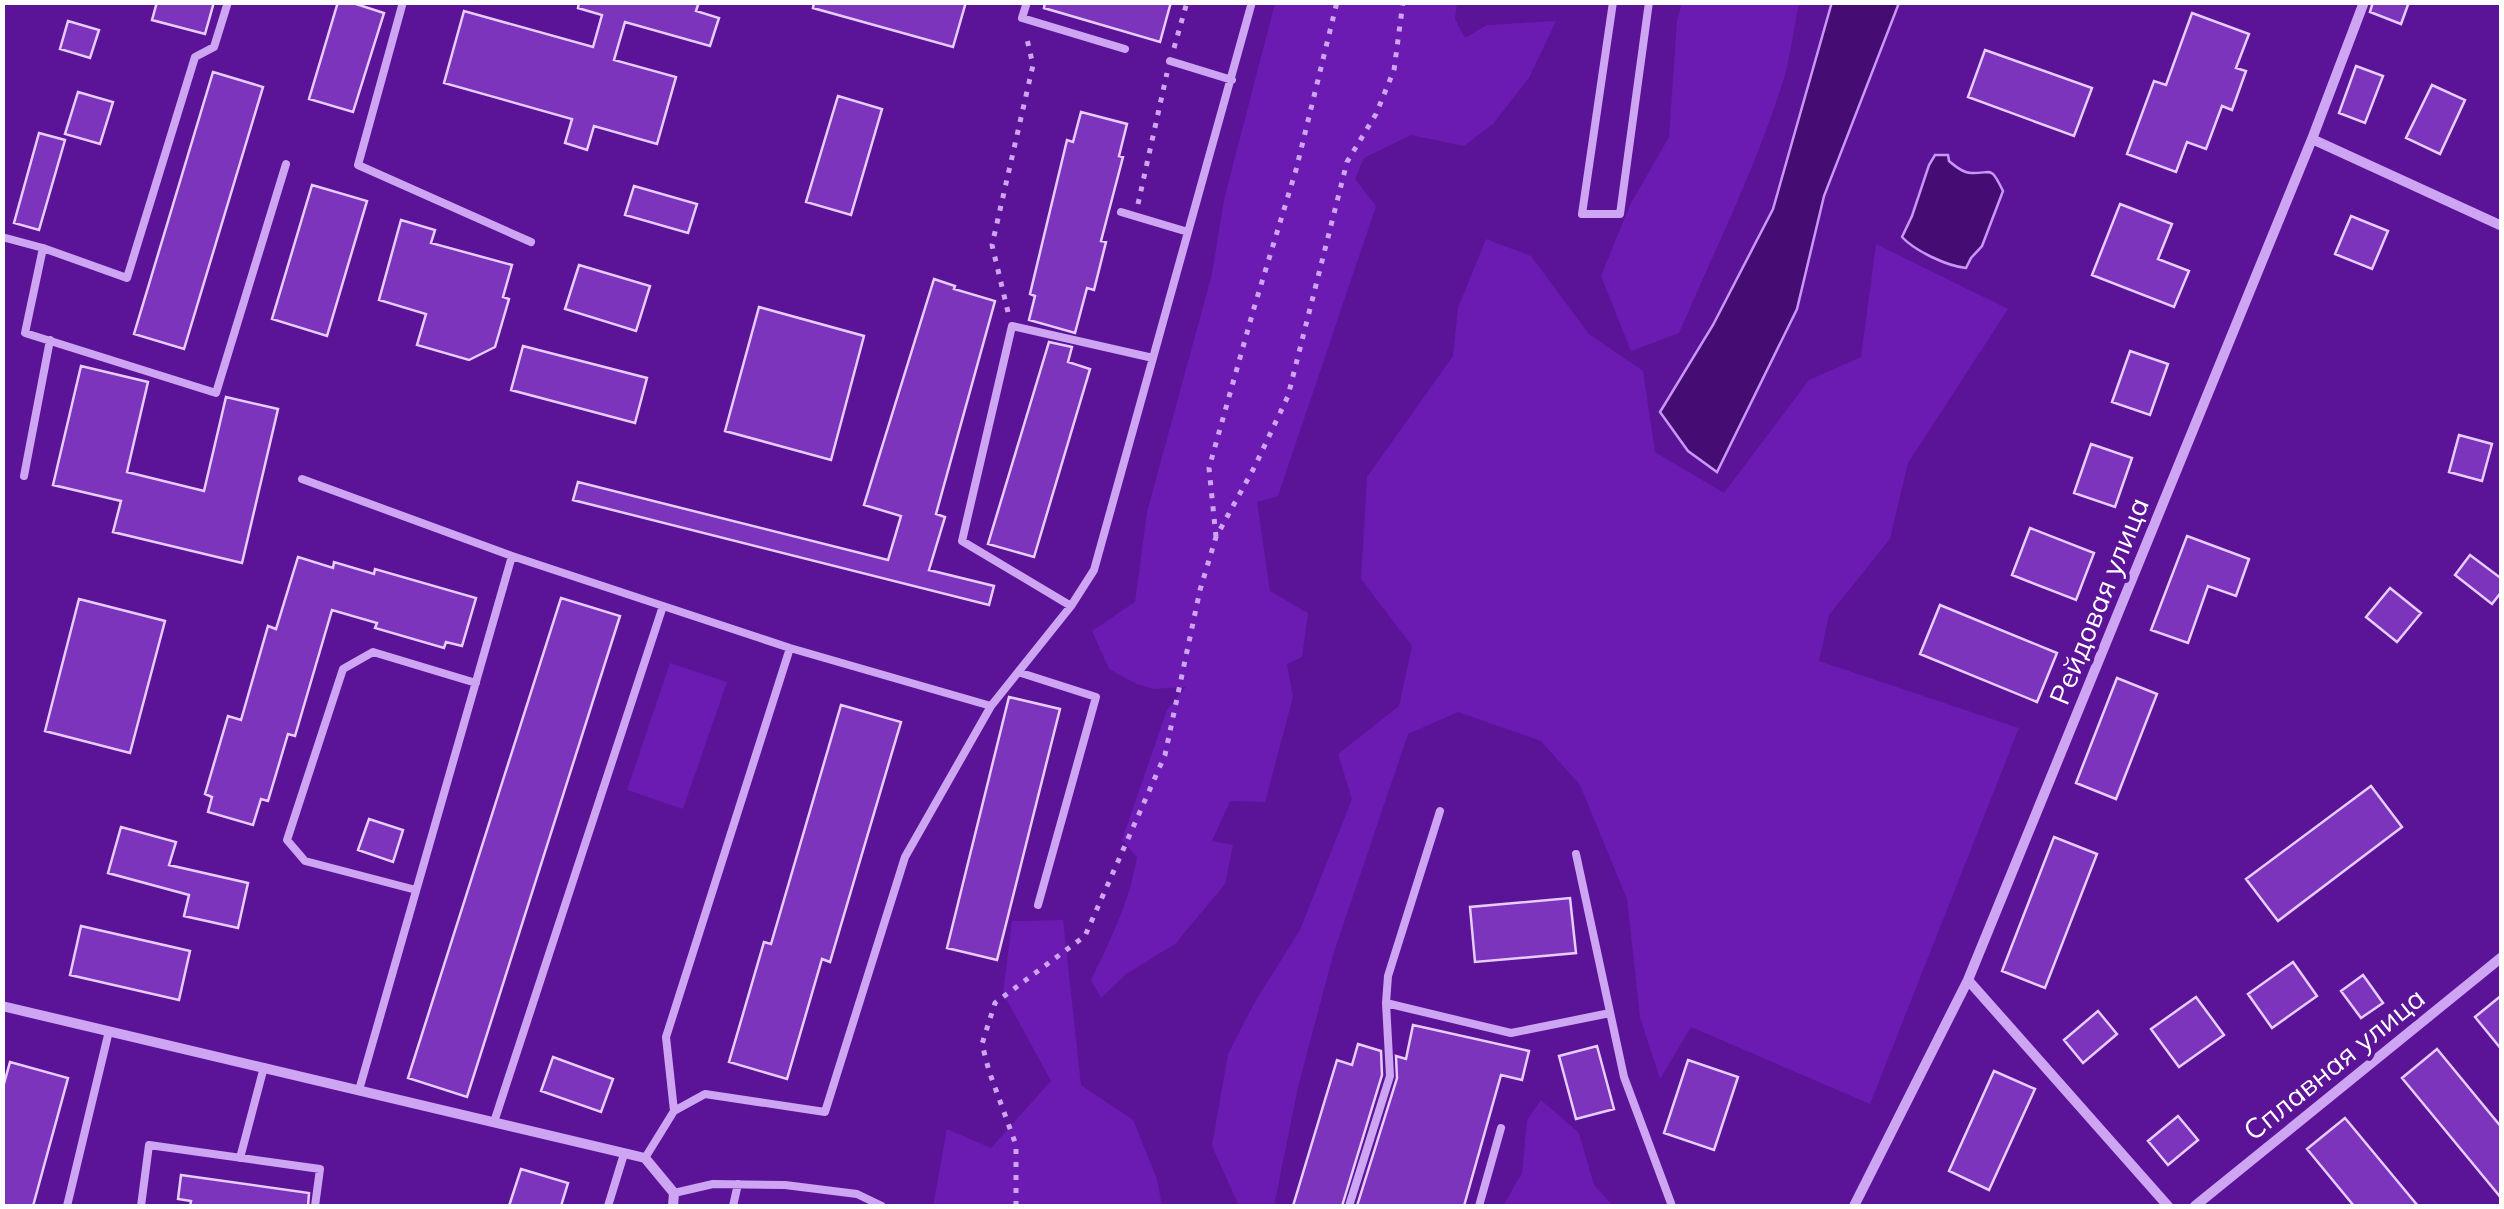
<svg xmlns="http://www.w3.org/2000/svg" width="2504" height="1209" viewBox="0 0 2504 1209" font-family="Mulish,sans-serif">
  <rect width="100%" height="100%" fill="#5b1497"/>
  <path fill="#6b1bb1" d="M1275 3H1457L1455 19 1465 38 1487 25 1556 21 1529 78 1493 124 1464 146 1411 135 1364 158 1355 179 1376 206 1278 496 1257 502 1270 591 1308 613 1302 657 1287 664 1293 697 1265 802 1230 801 1212 841 1233 845 1225 884 1175 944 1126 974 1101 998 1091 980C1110 941 1130 900 1137 857L1122 840 1167 710 1186 687 1153 689 1137 684 1109 669 1092 631 1135 602 1147 512 1212 274 1224 200Z
    M1682 3H1799C1794 27 1791 54 1784 78 1757 166 1715 249 1679 333L1631 351 1601 276 1630 205 1669 137 1677 21Z
    M1486 239 1531 256 1589 334 1643 371 1655 452 1724 493 1809 380 1861 357 1876 244 2008 309 1908 463 1890 539 1829 615 1819 661 2019 728 1870 1104 1691 1027 1660 1079 1640 1017 1627 899 1580 785 1541 741 1458 712 1408 734 1333 955 1298 1087 1274 1206H1239L1212 1146 1228 1054 1256 1000 1300 930 1352 799 1338 754 1399 706 1412 646 1361 579 1367 477 1453 356 1458 308Z
    M670 663 727 682 683 809 627 790Z
    M1063 920 1081 1085 1133 1120 1157 1179 1162 1206H933L947 1129 991 1148 1051 1081 1003 993 1012 921Z
    M1541 1100 1579 1133 1594 1185 1613 1206H1503L1522 1173 1527 1120Z"/>
  <path fill="#450c74" stroke="#c897f6" stroke-width="2.5" d="M1832 2 1899 3 1824 196 1797 309 1717 472 1688 451 1660 412 1713 325 1773 209Z
    M1935 155H1948L1949 161C1955 166 1963 173 1971 173 1992 174 1990 164 2003 191L1982 246 1971 258 1966 268C1947 266 1915 251 1902 237L1912 216 1929 165Z"/>
  <path fill="#7c34bc" stroke="#e6cdfd" stroke-width="2.5" d="M157 2H214L205 34 152 20Z
    M338 2H350L384 13 353 112 309 99Z
    M579 2H699L696 11 719 18 710 46 625 22 614 60 676 77 657 144 594 126 587 150 565 143 572 119 444 83 464 11 593 47 602 15 578 8Z
    M814 2H966L953 47 813 8Z
    M1045 2H1171L1160 42 1044 8Z
    M2373 2H2409L2401 24 2370 12Z
    M2192 13 2249 34 2236 68 2246 71 2232 110 2222 106 2206 149 2187 142 2176 172 2127 154 2154 81 2166 85Z
    M68 21 99 30 90 58 60 49Z
    M1985 50 2092 88 2074 136 1968 97Z
    M2356 66 2383 76 2365 123 2339 113Z
    M213 72 263 87 184 349 134 334Z
    M2432 85 2465 100 2440 154 2406 138Z
    M78 92 113 102 100 144 65 134Z
    M838 96 882 109 851 215 806 202Z
    M1081 112 1127 124 1119 156 1123 157 1101 241 1106 242 1094 290 1087 288 1075 333 1029 320 1035 296 1030 294 1067 140 1073 142Z
    M39 133 65 140 39 230 14 223Z
    M312 185 367 201 327 336 272 319Z
    M634 186 697 204 688 233 625 215Z
    M2120 204 2172 224 2158 259 2189 271 2174 307 2092 275Z
    M2351 216 2388 231 2372 269 2335 254Z
    M401 220 435 230 431 243 512 265 503 297 509 299 495 347 469 360 417 345 426 314 379 300Z
    M579 265 650 286 636 331 565 309Z
    M934 279 955 286 954 289 995 301 936 514 945 517 929 570 994 586 989 605 573 500 578 482 888 560 901 516 864 505Z
    M759 307 864 336 831 460 725 431Z
    M1049 342 1072 347 1068 362 1090 369 1034 557 988 544Z
    M523 346 647 378 635 423 511 390Z
    M2130 351 2168 364 2150 415 2112 402Z
    M81 366 148 382 127 472 204 491 226 397 278 409 242 563 113 532 121 501 53 485Z
    M2459 435 2492 444 2482 481 2449 472Z
    M2091 444 2132 458 2115 507 2074 493Z
    M2030 528 2094 553 2076 600 2012 575Z
    M2187 536 2249 559 2236 596 2208 586 2188 643 2151 630Z
    M2470 555 2502 579V591L2492 604 2455 575Z
    M298 557 333 568 334 562 374 574 375 569 476 598 462 646 446 642 444 648 375 628 377 623 332 610 295 736 288 734 268 801 261 799 253 825 208 812 212 797 205 794 228 716 241 720 268 626 276 629Z
    M2390 588 2421 613 2397 642 2366 617Z
    M561 598 620 616 467 1097 408 1078Z
    M79 599 165 621 130 753 45 731Z
    M1940 605 2057 653 2037 702 1920 654Z
    M2117 678 2157 694 2116 799 2076 783Z
    M1009 697 1060 709 997 960 947 948Z
    M841 705 901 722 830 962 822 959 787 1079 729 1062 764 942 771 944Z
    M2371 786 2402 827 2278 921 2246 879Z
    M369 819 403 830 393 862 358 850Z
    M121 827 176 842 169 865 248 883 238 928 184 916 189 895 108 873Z
    M2054 837 2097 854 2045 988 2002 971Z
    M1570 898 1576 953 1475 962 1470 907Z
    M81 926 190 951 179 1000 70 975Z
    M2293 962 2317 996 2272 1028 2248 994Z
    M2363 975 2383 1003 2361 1018 2341 991Z
    M2502 995V1050L2475 1017Z
    M2196 997 2224 1035 2179 1067 2151 1029Z
    M2098 1011 2117 1034 2083 1063 2064 1040Z
    M1413 1025 1529 1051 1522 1080 1501 1075 1464 1206H1357L1397 1078 1396 1056 1406 1059Z
    M1358 1044 1381 1051 1382 1075 1342 1206H1293L1337 1060 1352 1065Z
    M1597 1046 1614 1109 1576 1119 1559 1056Z
    M2437 1049 2502 1128V1199L2402 1078Z
    M553 1057 613 1079 601 1112 541 1091Z
    M1688 1060 1738 1077 1714 1150 1664 1133Z
    M10 1062 68 1078 33 1206H2V1091Z
    M1994 1071 2035 1089 1989 1190 1949 1171Z
    M2178 1116 2198 1140 2168 1165 2148 1141Z
    M2345 1118 2418 1206H2354L2307 1149Z
    M521 1169 568 1183 561 1206H509Z
    M181 1175 309 1193 308 1206H190L191 1201 178 1199Z"/>
  <g fill="none" stroke-linecap="round" stroke-linejoin="round">
    <path stroke="#cea5f3" stroke-width="5" stroke-dasharray="5 8" stroke-linecap="butt" d="M1174 48 1187 2
      M1138 204 1167 73
      M1008 312 992 245 1033 65 1026 35
      M1216 537 1209 468 1254 308 1296 170 1337 2
      M1016 1206V1145L989 1071 982 1044 995 1003 1085 936 1165 755 1200 590 1216 537 1255 466 1288 396 1347 162 1376 114 1394 70 1403 2"/>
    <path stroke="#cea5f3" stroke-width="8" d="M403 2 358 165 531 242
      M1027 2 1022 18 1125 49
      M1613 2 1582 214H1620L1649 2
      M1170 61 1232 80
      M1121 212 1188 232
      M2 237 43 248 127 278 195 57 214 47 228 2
      M43 248 25 333 216 393 286 164
      M24 476 50 340
      M302 479 512 556
      M1071 606 962 541 1012 326 1153 358
      M1018 672 1096 697 1038 905
      M1440 811 1388 976 1386 1003 1511 1033 1610 1013
      M1576 854 1624 1077 1672 1206
      M416 890 305 861 287 840 343 669 373 652 476 683
      M359 1090 512 556 790 648 991 706 1071 606 1094 570 1252 2
      M674 1111 666 1037 790 648
      M494 1122 663 606
      M240 1158 264 1067
      M645 1158 674 1111 705 1094 825 1112 905 857 991 706
      M674 1193 713 1184 785 1185 857 1194 882 1206
      M67 1206 109 1031
      M141 1206 149 1145 320 1169 315 1206
      M608 1206 624 1154
      M733 1206 738 1184
      M1349 1206 1390 1076 1386 1003
      M1479 1206 1501 1128"/>
    <path stroke="#cea5f3" stroke-width="10" d="M2312 139 2502 226
      M1968 980 2168 1206
      M2 1006 645 1158 674 1193 673 1206
      M1854 1206 1968 980 2312 139 2364 2
      M2195 1206 2502 957"/>
  </g>
  <g text-anchor="middle" stroke-width="8" stroke-linejoin="round" paint-order="stroke">
    <g font-size="28" fill="#fff" stroke="#5b1497">
      <text transform="translate(2099 601) rotate(-68)" y="10">Рейдовая улица</text>
      <text transform="translate(2334 1064) rotate(-39)" y="10">Сплавная улица</text>
    </g>
  </g>
  <rect width="2504" height="1209" fill="none" stroke="#ffffff" stroke-width="10"/>
</svg>
